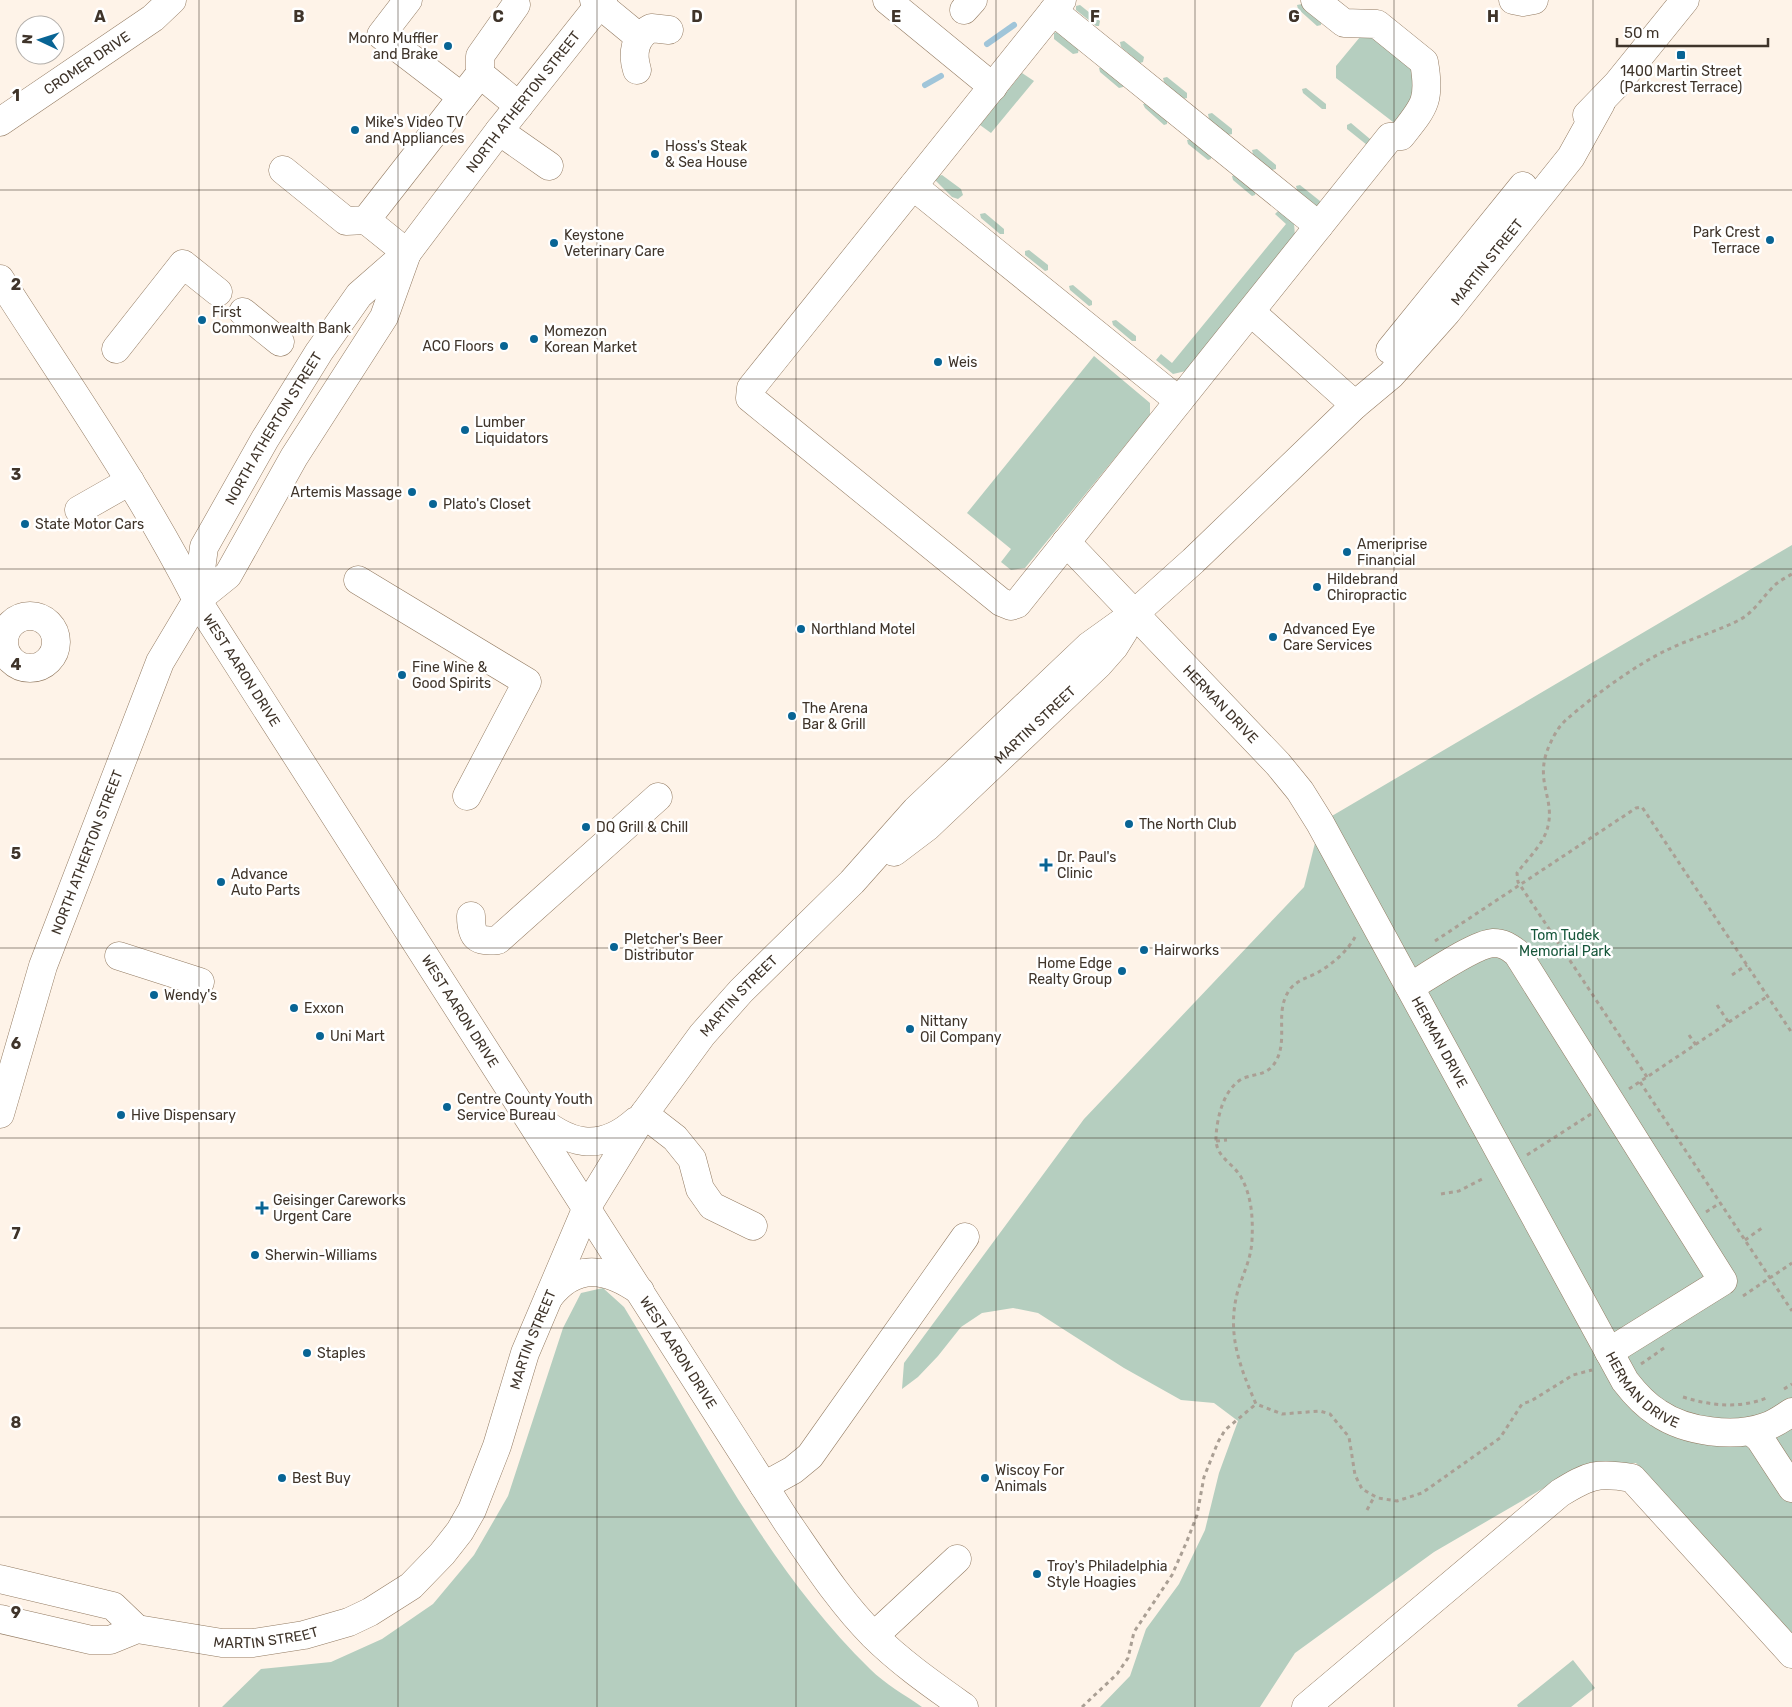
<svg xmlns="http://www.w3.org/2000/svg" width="1792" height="1707" viewBox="0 0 1792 1707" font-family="Rubik,sans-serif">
  <rect width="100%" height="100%" fill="#fef3e8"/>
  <path fill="#b5cebf" d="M1302 4 1321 20V25L1317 26 1298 9 1297 5Z
    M1080 5 1100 21 1099 26H1096L1076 10V6Z
    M1060 31 1079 47 1078 53 1073 54 1054 39V33Z
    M1369 35 1418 73 1421 100 1400 121 1393 122 1336 78V66L1360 37Z
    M1124 41 1144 57 1143 62 1140 63 1121 47 1120 42Z
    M1103 67 1123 83V87L1119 88 1100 72 1099 68Z
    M1022 73 1034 81 991 133 980 125Z
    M1167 77 1187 93V98L1183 99 1164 82 1163 78Z
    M1306 88 1326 104V109H1322L1303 93 1302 89Z
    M1148 103 1167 119V124L1164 125 1145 108 1143 104Z
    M1212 113 1232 129V134L1228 135 1209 119 1208 114Z
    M1351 123 1370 139V144L1367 145 1347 129V125Z
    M1192 139 1211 155V159L1208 160 1188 144 1187 140Z
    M1257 149 1276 165V169L1272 170 1253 154 1252 150Z
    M942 175 961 189 963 195 958 199 952 197 935 180 938 176Z
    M1236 175 1256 191 1255 195 1252 196 1233 180 1232 176Z
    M1300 185 1320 201V205L1316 206 1297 190 1296 186Z
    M1279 210 1294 223 1295 237 1186 371 1173 374 1156 360 1161 354 1172 363 1286 224 1275 214Z
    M985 213 1004 229V234H1000L981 218 980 214Z
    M1029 250 1048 265V270L1045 271 1025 255V251Z
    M1073 285 1092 301V305L1089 306 1070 290 1069 286Z
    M1116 320 1136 336V341H1132L1113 325 1112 321Z
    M1094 356 1150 403V415L1025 568 1011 570 1001 562 1011 549 967 513Z
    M1792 545V1639L1636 1463 1580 1467 1434 1552 1295 1653 1260 1707H1100L1130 1676 1146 1629 1179 1584 1205 1530 1219 1473 1238 1421 1214 1403 1181 1400 1124 1368 1038 1313 1013 1308 982 1313 961 1327 938 1356 918 1377 902 1389 904 1363 1084 1119 1304 887 1320 823Z
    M603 1288 624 1307C700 1431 765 1566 870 1669 885 1684 905 1695 922 1707H222L261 1669 331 1662 382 1639 433 1604 474 1555 508 1496 563 1328 581 1293Z
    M1573 1660 1595 1688 1571 1707H1518L1517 1705Z"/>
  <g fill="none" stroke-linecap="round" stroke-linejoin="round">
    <path stroke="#a0c5d9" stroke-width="6" d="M987 44 1014 25
      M925 85 941 76"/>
    <defs>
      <g id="minor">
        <path d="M408 0 381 35 462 97"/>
        <path d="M594 0 639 37"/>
        <path d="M887 0 993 87"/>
        <path d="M1062 0 751 388 750 398 1001 602 1011 606 1017 604 1179 401"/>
        <path d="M1513 0 1523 2 1534 0"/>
        <path d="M964 10 973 0"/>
        <path d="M1053 11 1319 226"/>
        <path d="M637 70C632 54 634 37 651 28L669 30"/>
        <path d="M480 74 519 106"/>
        <path d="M1587 115 1617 84 1685 0"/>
        <path id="s1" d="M0 122 153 18 172 0"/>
        <path d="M499 131 549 166"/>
        <path d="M283 170 346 221 366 220 480 74V56L516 5"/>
        <path d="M913 186 1179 401 1390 137 1401 136C1424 107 1431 101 1424 62L1377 24 1344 23 1315 0"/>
        <path d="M366 220 407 253"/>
        <path id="s2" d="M0 279C67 384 140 488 197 600L787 1522C814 1561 840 1602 873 1635 900 1662 933 1685 964 1707"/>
        <path d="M243 312 280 342"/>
        <path d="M1251 312 1355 405"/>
        <path d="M116 349 183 264 218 292"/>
        <path d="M1390 350 1523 186"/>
        <path d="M79 510 130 481"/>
        <path id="s3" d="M1066 542 1278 764 1300 791 1320 823 1625 1381C1635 1394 1645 1405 1658 1413 1686 1432 1734 1438 1765 1427 1775 1424 1784 1417 1792 1412"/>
        <path d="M358 580 527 682 467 796"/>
        <circle cx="30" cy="642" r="26"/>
        <path id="s4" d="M894 852 927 827 1099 664 1114 647 1124 631"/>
        <path d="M471 916C471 938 477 942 498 940L658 797"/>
        <path d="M119 956 200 982"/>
        <path d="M1410 987C1427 977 1475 944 1493 943 1504 943 1509 947 1517 953L1723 1281 1609 1352"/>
        <path d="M533 1114C567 1144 599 1154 636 1121"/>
        <path d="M644 1114 675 1138 692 1159 700 1189 712 1206 753 1226"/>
        <path d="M549 1297C576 1262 607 1268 640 1291"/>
        <path d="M1751 1431 1760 1439 1792 1488"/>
        <path d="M764 1486 793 1470 810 1456 965 1237"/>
        <path d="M0 1579 113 1606 137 1629"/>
        <path id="s5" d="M0 1619 91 1640H110L137 1629 222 1643H253L304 1635 349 1622 370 1612 411 1586 442 1554 460 1531 472 1510 497 1446 525 1353 587 1207 644 1114 702 1035 741 991 852 882 916 810 1089 646 1135 613 1193 561 1355 405 1391 375 1447 312 1571 157 1601 103"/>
        <path d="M874 1636 957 1559"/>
        <path d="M1306 1707 1560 1493C1589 1475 1597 1472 1632 1478L1792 1654"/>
      </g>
      <g id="major">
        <path id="s6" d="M197 600 204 547 265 439 319 352 359 295 407 253 499 131 603 0"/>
        <path id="s7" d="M0 1114 43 966 160 662 197 600 228 575 294 457 384 317 407 253"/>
      </g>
    </defs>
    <use href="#minor" stroke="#937b62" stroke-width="29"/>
    <use href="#major" stroke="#937b62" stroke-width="29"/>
    <path stroke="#aa9f94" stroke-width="3" stroke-dasharray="4 4" stroke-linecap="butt" d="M1355 937C1347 952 1331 965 1317 973 1307 978 1298 980 1291 988 1273 1010 1289 1038 1276 1061 1268 1075 1258 1073 1244 1078 1224 1087 1217 1117 1216 1137 1215 1157 1232 1162 1241 1177 1252 1197 1253 1218 1252 1240 1251 1261 1242 1275 1237 1294 1227 1335 1240 1367 1256 1404L1282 1414 1320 1411 1330 1414 1349 1437 1355 1475 1362 1489 1378 1498 1397 1501 1422 1493 1500 1438 1522 1404 1531 1401 1573 1375 1592 1370
      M1435 941 1636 808 1642 807 1792 1033
      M1732 975 1747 965
      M1717 1005 1729 1023
      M1689 1035 1696 1045
      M1647 1077 1518 882 1517 873C1528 858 1544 844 1548 826 1555 797 1533 780 1550 744 1554 735 1559 726 1567 719 1592 697 1637 664 1667 650 1691 638 1717 632 1741 619 1755 611 1764 595 1776 584 1781 580 1787 577 1792 574
      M1640 1082 1792 1311
      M1629 1089 1768 996
      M1216 1141 1227 1140
      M1527 1155 1591 1114
      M1441 1194 1459 1191 1484 1178
      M1706 1212 1720 1203
      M1745 1240 1762 1228
      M1743 1296 1792 1263
      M1641 1364 1667 1346
      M1784 1389 1792 1384
      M1683 1397C1711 1406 1741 1409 1769 1397
      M1367 1510 1374 1497
      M1082 1707 1117 1674 1128 1658 1134 1632 1172 1575 1187 1541 1197 1515 1204 1477 1218 1442 1225 1430 1256 1404"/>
    <use href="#minor" stroke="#fff" stroke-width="28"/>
    <use href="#major" stroke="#fff" stroke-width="28"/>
  </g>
  <path fill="none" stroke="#3f342a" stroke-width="1" stroke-opacity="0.55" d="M199 0V1707M398 0V1707M597 0V1707M796 0V1707M996 0V1707M1195 0V1707M1394 0V1707M1593 0V1707M0 190H1792M0 379H1792M0 569H1792M0 759H1792M0 948H1792M0 1138H1792M0 1328H1792M0 1517H1792"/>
  <g fill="#086494" stroke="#fff" stroke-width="2">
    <circle cx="448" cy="46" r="5"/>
    <rect x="1676" y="50" width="10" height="10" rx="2.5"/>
    <circle cx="355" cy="130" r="5"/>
    <circle cx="655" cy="154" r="5"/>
    <circle cx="1770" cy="240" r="5"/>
    <circle cx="554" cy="243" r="5"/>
    <circle cx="202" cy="320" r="5"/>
    <circle cx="534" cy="339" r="5"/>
    <circle cx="504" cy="346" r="5"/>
    <circle cx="938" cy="362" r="5"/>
    <circle cx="465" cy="430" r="5"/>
    <circle cx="412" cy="492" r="5"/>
    <circle cx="433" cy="504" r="5"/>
    <circle cx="25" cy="524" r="5"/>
    <circle cx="1347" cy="552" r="5"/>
    <circle cx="1317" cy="587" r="5"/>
    <circle cx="801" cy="629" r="5"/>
    <circle cx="1273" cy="637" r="5"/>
    <circle cx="402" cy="675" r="5"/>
    <circle cx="792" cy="716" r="5"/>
    <circle cx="1129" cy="824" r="5"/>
    <circle cx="586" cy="827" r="5"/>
    <path d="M1043.5 857.5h5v5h5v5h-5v5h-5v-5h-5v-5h5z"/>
    <circle cx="221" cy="882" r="5"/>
    <circle cx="614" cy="947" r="5"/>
    <circle cx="1144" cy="950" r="5"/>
    <circle cx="1122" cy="971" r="5"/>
    <circle cx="154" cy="995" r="5"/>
    <circle cx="294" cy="1008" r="5"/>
    <circle cx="910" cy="1029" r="5"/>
    <circle cx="320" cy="1036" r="5"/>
    <circle cx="447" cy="1107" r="5"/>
    <circle cx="121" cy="1115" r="5"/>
    <path d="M259.5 1200.5h5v5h5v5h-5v5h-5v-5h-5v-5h5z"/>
    <circle cx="255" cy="1255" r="5"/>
    <circle cx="307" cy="1353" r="5"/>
    <circle cx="282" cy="1478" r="5"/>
    <circle cx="985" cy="1478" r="5"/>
    <circle cx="1037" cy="1574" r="5"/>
  </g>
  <g text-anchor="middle" stroke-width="5" stroke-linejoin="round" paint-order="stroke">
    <g font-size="14" fill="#3f342a" stroke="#fff" text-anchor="start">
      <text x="438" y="43" text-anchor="end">Monro Muffler<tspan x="438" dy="16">and Brake</tspan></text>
      <text x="1681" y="76" text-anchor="middle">1400 Martin Street<tspan x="1681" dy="16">(Parkcrest Terrace)</tspan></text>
      <text x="365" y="127">Mike's Video TV<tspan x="365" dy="16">and Appliances</tspan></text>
      <text x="665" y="151">Hoss's Steak<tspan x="665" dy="16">&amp; Sea House</tspan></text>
      <text x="1760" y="237" text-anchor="end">Park Crest<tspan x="1760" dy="16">Terrace</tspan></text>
      <text x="564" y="240">Keystone<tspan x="564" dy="16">Veterinary Care</tspan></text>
      <text x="212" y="317">First<tspan x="212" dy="16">Commonwealth Bank</tspan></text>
      <text x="544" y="336">Momezon<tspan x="544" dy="16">Korean Market</tspan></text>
      <text x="494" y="351" text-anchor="end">ACO Floors</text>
      <text x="948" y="367">Weis</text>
      <text x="475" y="427">Lumber<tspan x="475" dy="16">Liquidators</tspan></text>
      <text x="402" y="497" text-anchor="end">Artemis Massage</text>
      <text x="443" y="509">Plato's Closet</text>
      <text x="35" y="529">State Motor Cars</text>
      <text x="1357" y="549">Ameriprise<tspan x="1357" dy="16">Financial</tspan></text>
      <text x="1327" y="584">Hildebrand<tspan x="1327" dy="16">Chiropractic</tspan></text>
      <text x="811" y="634">Northland Motel</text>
      <text x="1283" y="634">Advanced Eye<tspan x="1283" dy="16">Care Services</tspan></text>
      <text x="412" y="672">Fine Wine &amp;<tspan x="412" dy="16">Good Spirits</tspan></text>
      <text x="802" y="713">The Arena<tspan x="802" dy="16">Bar &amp; Grill</tspan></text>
      <text x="1139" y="829">The North Club</text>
      <text x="596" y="832">DQ Grill &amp; Chill</text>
      <text x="1057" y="862">Dr. Paul's<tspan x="1057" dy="16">Clinic</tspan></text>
      <text x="231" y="879">Advance<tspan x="231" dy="16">Auto Parts</tspan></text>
      <text x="624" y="944">Pletcher's Beer<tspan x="624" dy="16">Distributor</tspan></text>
      <text x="1154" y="955">Hairworks</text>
      <text x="1112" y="968" text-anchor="end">Home Edge<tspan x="1112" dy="16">Realty Group</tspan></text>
      <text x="164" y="1000">Wendy's</text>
      <text x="304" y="1013">Exxon</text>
      <text x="920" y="1026">Nittany<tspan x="920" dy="16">Oil Company</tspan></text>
      <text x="330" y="1041">Uni Mart</text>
      <text x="457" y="1104">Centre County Youth<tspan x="457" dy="16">Service Bureau</tspan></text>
      <text x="131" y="1120">Hive Dispensary</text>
      <text x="273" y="1205">Geisinger Careworks<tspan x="273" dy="16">Urgent Care</tspan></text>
      <text x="265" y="1260">Sherwin-Williams</text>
      <text x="317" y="1358">Staples</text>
      <text x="995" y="1475">Wiscoy For<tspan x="995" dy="16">Animals</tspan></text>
      <text x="292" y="1483">Best Buy</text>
      <text x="1047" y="1571">Troy's Philadelphia<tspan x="1047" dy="16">Style Hoagies</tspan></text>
    </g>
    <g font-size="14" fill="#3f342a" stroke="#fff">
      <text dy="5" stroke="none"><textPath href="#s1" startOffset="105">CROMER DRIVE</textPath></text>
      <text dy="5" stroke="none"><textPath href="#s6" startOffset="604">NORTH ATHERTON STREET</textPath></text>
      <text dy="5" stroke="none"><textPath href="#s5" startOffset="2162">MARTIN STREET</textPath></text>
      <text dy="5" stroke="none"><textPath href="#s6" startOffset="191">NORTH ATHERTON STREET</textPath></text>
      <text dy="5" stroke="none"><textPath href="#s2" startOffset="460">WEST AARON DRIVE</textPath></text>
      <text dy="5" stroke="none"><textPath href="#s3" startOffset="224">HERMAN DRIVE</textPath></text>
      <text dy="5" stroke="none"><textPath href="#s4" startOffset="190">MARTIN STREET</textPath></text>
      <text dy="5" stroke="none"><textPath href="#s7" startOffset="276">NORTH ATHERTON STREET</textPath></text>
      <text dy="5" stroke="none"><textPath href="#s5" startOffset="1112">MARTIN STREET</textPath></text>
      <text dy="5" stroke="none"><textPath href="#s2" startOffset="865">WEST AARON DRIVE</textPath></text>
      <text dy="5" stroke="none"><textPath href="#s3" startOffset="629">HERMAN DRIVE</textPath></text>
      <text dy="5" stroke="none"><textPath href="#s5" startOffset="708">MARTIN STREET</textPath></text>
      <text dy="5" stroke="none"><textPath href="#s2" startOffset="1270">WEST AARON DRIVE</textPath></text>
      <text dy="5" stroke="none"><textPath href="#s3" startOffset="1034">HERMAN DRIVE</textPath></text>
      <text dy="5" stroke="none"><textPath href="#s5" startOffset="272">MARTIN STREET</textPath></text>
    </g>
    <g font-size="14" fill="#17573b" stroke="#fff">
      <text x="1565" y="940">Tom Tudek<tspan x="1565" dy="16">Memorial Park</tspan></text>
    </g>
  </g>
  <g font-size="16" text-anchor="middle" font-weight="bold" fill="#3f342a" stroke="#fff" stroke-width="5" stroke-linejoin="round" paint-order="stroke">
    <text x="100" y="22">A</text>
    <text x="299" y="22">B</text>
    <text x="498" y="22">C</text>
    <text x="697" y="22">D</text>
    <text x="896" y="22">E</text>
    <text x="1095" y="22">F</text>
    <text x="1294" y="22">G</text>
    <text x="1493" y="22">H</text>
    <text x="16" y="101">1</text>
    <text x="16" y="290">2</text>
    <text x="16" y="480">3</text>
    <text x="16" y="670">4</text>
    <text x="16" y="859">5</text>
    <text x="16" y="1049">6</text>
    <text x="16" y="1239">7</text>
    <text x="16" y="1428">8</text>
    <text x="16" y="1618">9</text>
  </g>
  <g transform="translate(40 40) rotate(274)"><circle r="24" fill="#ffffff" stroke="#b2aeaa"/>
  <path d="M0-4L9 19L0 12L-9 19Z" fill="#086494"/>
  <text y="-8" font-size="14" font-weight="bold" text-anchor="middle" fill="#3f342a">N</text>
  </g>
  <path d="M1617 38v8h151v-8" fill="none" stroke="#3f342a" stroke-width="2.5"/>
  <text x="1624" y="38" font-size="15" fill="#3f342a" stroke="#ffffff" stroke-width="4" paint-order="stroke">50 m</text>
</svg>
